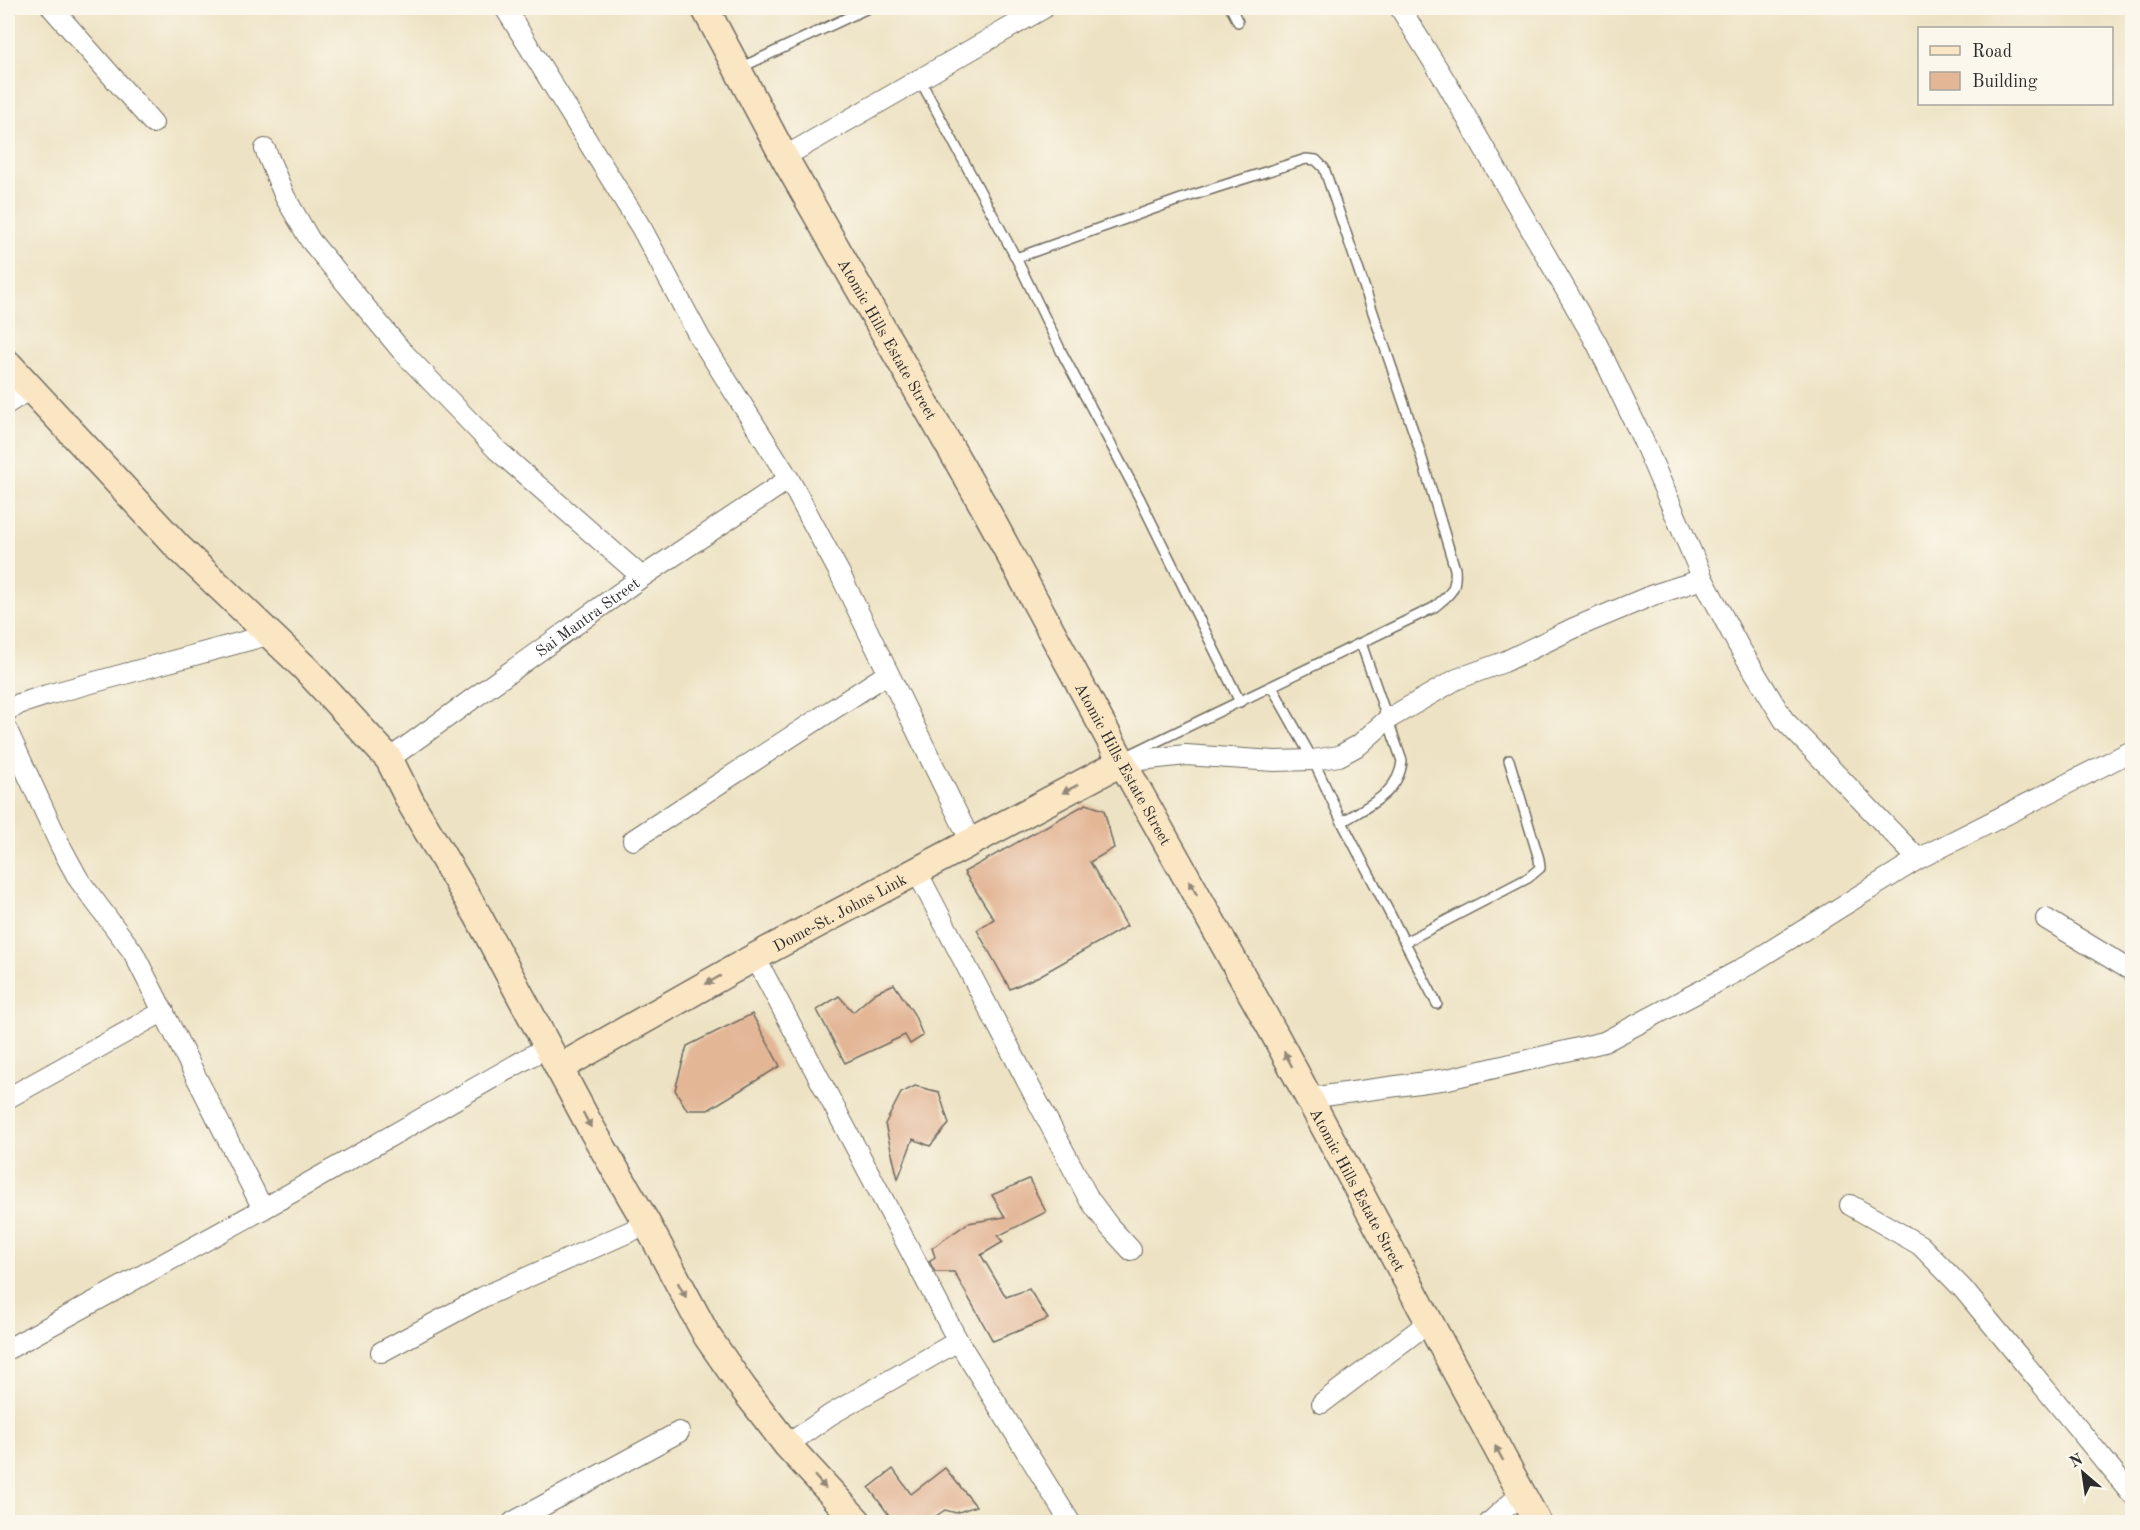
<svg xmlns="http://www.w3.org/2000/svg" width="2140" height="1530" viewBox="0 0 2140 1530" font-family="'Old Standard TT',serif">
  <rect width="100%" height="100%" fill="#fbf7ec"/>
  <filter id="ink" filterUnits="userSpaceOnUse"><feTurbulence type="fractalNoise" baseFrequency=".0167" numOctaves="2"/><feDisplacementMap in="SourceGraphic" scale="12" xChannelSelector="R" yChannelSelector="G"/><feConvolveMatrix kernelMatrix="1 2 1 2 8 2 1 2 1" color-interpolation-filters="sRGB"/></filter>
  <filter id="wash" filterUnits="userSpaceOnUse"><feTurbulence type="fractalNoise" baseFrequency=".008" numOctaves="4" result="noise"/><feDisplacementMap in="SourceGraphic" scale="24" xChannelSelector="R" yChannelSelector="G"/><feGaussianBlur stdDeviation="1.35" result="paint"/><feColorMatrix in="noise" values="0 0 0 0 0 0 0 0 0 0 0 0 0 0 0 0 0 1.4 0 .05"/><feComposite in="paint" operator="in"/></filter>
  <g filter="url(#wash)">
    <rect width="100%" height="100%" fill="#ede2c3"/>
    <g id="blocks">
      <path fill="#e3b696" d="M1086 804 1104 810 1114 848 1090 862 1127 926 1039 976 1010 989 977 930 994 919 964 872Z
        M894 984 914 1014 923 1036 910 1044 905 1035 845 1063 817 1010 839 996 853 1012 875 993Z
        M752 1014 780 1066 708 1110H687L675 1090 687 1046Z
        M915 1086 939 1092 949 1124 930 1146 913 1139 898 1179 885 1124 901 1093Z
        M1029 1179 1046 1212 998 1236 1003 1242 981 1255 1006 1297 1029 1289 1048 1319 993 1341 954 1272H935L929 1261 935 1257 932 1248 968 1223 1005 1217 992 1195Z
        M945 1468 976 1506 956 1513 945 1510 927 1522H894L869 1488 893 1469 911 1494Z"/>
    </g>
  </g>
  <g filter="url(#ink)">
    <use href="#blocks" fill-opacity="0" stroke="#6f6b60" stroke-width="1.5"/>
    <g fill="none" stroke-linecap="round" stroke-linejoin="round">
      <defs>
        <path id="lane" d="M1231 8 1238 22
          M740 68 868 8
          M920 80 1016 258 1062 353 1139 497 1240 702
          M1016 258 1184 198 1306 159 1316 160 1324 168 1417 442 1455 569C1457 591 1449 595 1433 608L1131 754
          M1272 687 1313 760 1342 822 1437 1004
          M1342 822C1367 806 1399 794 1402 761L1361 643
          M1405 942 1528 878 1540 868 1539 859 1509 760"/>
        <g id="street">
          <path d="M52 8 153 123"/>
          <path d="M505 8 642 229 700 338 789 479 839 572 971 842"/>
          <path d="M1400 8 1446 82 1597 344 1642 438 1703 579 1738 645 1784 720 1918 859"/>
          <path d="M265 149 285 197 310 240 401 350 497 450 642 577"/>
          <path d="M784 157 1044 8"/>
          <path d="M8 403 30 389"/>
          <path d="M8 711 19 704 47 695 268 635"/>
          <path d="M8 732 61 847 79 880 133 952 263 1209"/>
          <path id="s1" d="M389 759 642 577 789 479"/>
          <path d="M1122 762 1186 755 1274 761 1313 760 1339 756 1359 745 1388 719 1457 679 1504 662 1574 628 1653 595 1703 579"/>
          <path d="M633 840 887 674"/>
          <path d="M917 872 1089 1199 1109 1226 1131 1250"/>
          <path d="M2046 919 2132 971"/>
          <path d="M755 957 958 1341 1070 1522"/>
          <path d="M8 1098 164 1011"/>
          <path d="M1309 1098 1448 1079 1604 1042 1738 971 1918 859 2132 751"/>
          <path d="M1850 1205 1920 1245 1963 1289 2132 1494"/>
          <path d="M8 1349 263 1209 547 1047"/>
          <path d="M381 1352 483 1297 647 1224"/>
          <path d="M1322 1403 1429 1322"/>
          <path d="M787 1445 830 1415 958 1341"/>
          <path d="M513 1522 679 1432"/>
          <path d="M1490 1522 1521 1494"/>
        </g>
        <g id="secondary">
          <path id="s2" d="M705 8 784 157 987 512 1122 762 1275 1035 1537 1522"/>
          <path d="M8 364 178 547 305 668 389 759 412 805 477 914 590 1126 647 1224 707 1336 743 1388 787 1445 858 1522"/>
          <path id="s3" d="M559 1068 755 957 1122 762"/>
        </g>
      </defs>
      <use href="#lane" stroke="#6f6b60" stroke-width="12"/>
      <use href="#street" stroke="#6f6b60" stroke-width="22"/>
      <use href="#secondary" stroke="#6f6b60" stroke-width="30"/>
      <use href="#lane" stroke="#fff" stroke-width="9"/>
      <use href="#street" stroke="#fff" stroke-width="20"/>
      <use href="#secondary" stroke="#fbe6c4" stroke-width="27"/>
    </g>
    <defs><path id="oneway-solid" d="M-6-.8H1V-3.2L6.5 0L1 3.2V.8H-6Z" transform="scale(1.5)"/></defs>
    <g fill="#938878">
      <use href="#oneway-solid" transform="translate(1070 789) rotate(153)"/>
      <use href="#oneway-solid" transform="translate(1193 888) rotate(-119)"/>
      <use href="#oneway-solid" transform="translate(713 980) rotate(151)"/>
      <use href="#oneway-solid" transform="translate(1288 1059) rotate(-118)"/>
      <use href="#oneway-solid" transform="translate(587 1120) rotate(62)"/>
      <use href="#oneway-solid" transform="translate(682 1290) rotate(61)"/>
      <use href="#oneway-solid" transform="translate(1499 1453) rotate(-118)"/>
      <use href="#oneway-solid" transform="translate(820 1482) rotate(48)"/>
    </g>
  </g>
  <g text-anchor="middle" stroke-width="5" stroke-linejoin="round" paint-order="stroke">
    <g font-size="16" fill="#2b2b2b" stroke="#fbf7ec">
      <text dy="6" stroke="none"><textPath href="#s2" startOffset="378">Atomic Hills Estate Street</textPath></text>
      <text dy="6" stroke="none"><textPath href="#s1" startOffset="244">Sai Mantra Street</textPath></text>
      <text dy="6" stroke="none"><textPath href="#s2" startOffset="864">Atomic Hills Estate Street</textPath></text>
      <text dy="6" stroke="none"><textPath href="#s3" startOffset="321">Dome-St. Johns Link</textPath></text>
      <text dy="6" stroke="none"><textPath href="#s2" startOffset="1350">Atomic Hills Estate Street</textPath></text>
    </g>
  </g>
  <rect width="2140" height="1530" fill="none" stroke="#fbf7ec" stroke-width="30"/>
  <rect x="1918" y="27" width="195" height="78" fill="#fbf7ec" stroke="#a8a59f" stroke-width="1.5"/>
  <rect x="1930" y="46" width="30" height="9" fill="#fbe6c4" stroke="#a8a59f" stroke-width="1.5"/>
  <text x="1972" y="57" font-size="18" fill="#2b2b2b">Road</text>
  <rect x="1930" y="72" width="30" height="18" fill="#e3b696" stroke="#a8a59f" stroke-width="1.5"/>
  <text x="1972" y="87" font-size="18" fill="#2b2b2b">Building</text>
  <g transform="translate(2083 1473) rotate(331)" stroke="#fbf7ec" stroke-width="4.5" paint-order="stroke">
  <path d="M0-4.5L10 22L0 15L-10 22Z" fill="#2b2b2b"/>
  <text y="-9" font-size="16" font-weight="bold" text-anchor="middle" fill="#2b2b2b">N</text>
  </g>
</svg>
